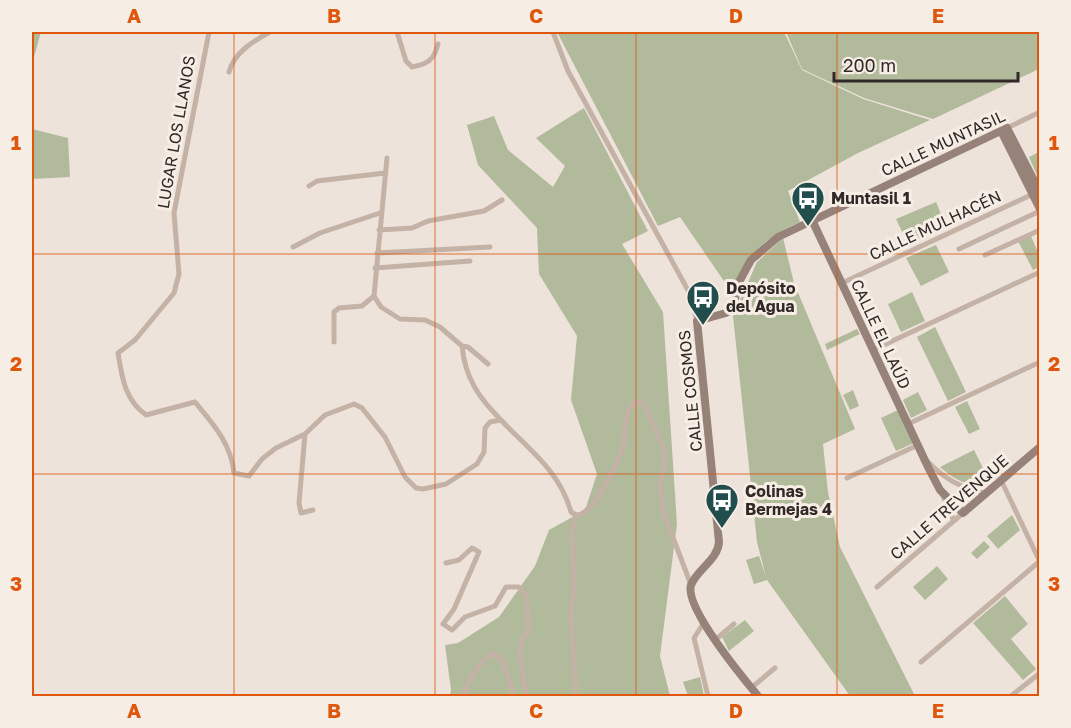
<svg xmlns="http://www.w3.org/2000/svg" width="1071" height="728" viewBox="0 0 1071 728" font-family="'Golos Text',sans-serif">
  <rect width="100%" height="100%" fill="#ede3da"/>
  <path fill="#b2ba9c" d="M32 32H41L32 64Z
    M557 32H784L802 70 863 99 930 120 858 153 788 191 800 222C761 239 744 258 732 299L728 287 680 217 658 226Z
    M786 32H1039V69L933 119 864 98 802 69Z
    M584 108 648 231 622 244 663 312 677 524 660 656 670 696H450L451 690 445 645 458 643 499 617 535 566 549 530 585 510 597 474 571 400 577 336 539 274 537 228 478 165 467 125 494 116 508 150 553 187 565 166 536 138Z
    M32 129 68 138 70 177 32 179Z
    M1039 152V180L1029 157Z
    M936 202 946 226 908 244 896 219Z
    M1031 236 1039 255V267L1033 270 1018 241Z
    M783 238 794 283 855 429 823 444 828 492 840 547 915 696H850L767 580 754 584 746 560 759 556 766 577 757 542 733 316 757 262Z
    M936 245 949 272 921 286 906 258Z
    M912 292 925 321 901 332 888 304Z
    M935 327 966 392 948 401 917 337Z
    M857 329 860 334 827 350 825 344Z
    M853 390 859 406 850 410 843 395Z
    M918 392 927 410 911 418 903 400Z
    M967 401 980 429 969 434 955 407Z
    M898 410 914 443 896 451 881 418Z
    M974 450 990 482C970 490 954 479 940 467Z
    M1012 515 1020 530 998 549 987 536Z
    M984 541 990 547 977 559 971 553Z
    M937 566 948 579 925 600 913 587Z
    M1005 596 1028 624 1011 639 1036 669 1023 680 973 623Z
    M745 620 754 631 729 651 722 637Z
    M700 677 704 696H688L683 682Z"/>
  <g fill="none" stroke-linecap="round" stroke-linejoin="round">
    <path stroke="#c4b2a7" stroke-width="5" d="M209 32 174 213 179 274 174 293 135 340 118 353C122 378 125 400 146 415L195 402C213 424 231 443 234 473L249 476 262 459 276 448 305 434 325 415 354 404 362 408 385 437 405 477 416 488 423 489 446 484 477 464 484 452 485 428 490 422 501 420C529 450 560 471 571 512L576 515
      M397 32 406 61 412 67C428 64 434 60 438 44
      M553 32 568 71 690 294 697 321
      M229 72C234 53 253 41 270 32
      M1007 128 1040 112
      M387 158 374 296 381 307 400 319 425 320 440 327 462 346C465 378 479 398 501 420
      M309 186 317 181 385 173
      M379 230 412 228 428 221 484 211 502 200
      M293 247 320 233 380 213
      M959 249 1040 211
      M377 253 490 247
      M985 255 1040 230
      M375 268 470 261
      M842 283 1033 194
      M334 342V312L339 308 362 306 374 296
      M462 346 468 347 488 364
      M873 350 1040 272
      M908 424 1040 362
      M305 434 299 503 301 513 313 510
      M928 462C945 479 962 489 986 493
      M847 478 918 445
      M1001 480 1040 562
      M942 494 954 521
      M576 515C594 515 618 462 623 446 628 431 621 413 636 402L643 403 663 446 665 457 660 487 663 511 691 585
      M576 515 572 530 574 586 571 615 576 696
      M446 563 459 560 472 548 479 552 454 609 443 624 452 630 465 617 495 606 506 587H519L526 594 529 631 522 640 520 652 526 696
      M877 587 963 513
      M703 624 694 638 708 696
      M715 640 734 624
      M921 662 1040 561
      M751 688 775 668
      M463 696C466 685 481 658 493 654L502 659 514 696
      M1011 696 1040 673"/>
    <path stroke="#978279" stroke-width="8" d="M1001 131 1040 209
      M812 220 929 469 940 490 963 513 1040 447
      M758 696C743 678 684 607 691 585 697 569 718 560 719 542L697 321 726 313 733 307 739 282 751 260 778 237 1007 128 1040 192"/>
  </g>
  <path fill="none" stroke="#df570d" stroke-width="1.5" stroke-opacity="0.55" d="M234 32V696M435 32V696M636 32V696M837 32V696M32 254H1040M32 474H1040"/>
  <defs>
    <symbol id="bus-pin" viewBox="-11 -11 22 30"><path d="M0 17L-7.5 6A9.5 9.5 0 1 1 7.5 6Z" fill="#224d4d" stroke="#f6ede5"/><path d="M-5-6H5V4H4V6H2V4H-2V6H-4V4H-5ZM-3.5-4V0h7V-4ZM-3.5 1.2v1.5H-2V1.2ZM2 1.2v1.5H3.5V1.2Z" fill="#fff"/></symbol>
  </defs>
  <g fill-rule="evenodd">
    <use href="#bus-pin" x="789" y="179" width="38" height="52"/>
    <use href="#bus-pin" x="684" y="278" width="38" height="52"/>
    <use href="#bus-pin" x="703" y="481" width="38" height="52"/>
  </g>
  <g text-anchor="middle" stroke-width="6" stroke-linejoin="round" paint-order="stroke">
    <g font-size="16" fill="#312927" stroke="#f6ede5">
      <text transform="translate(176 132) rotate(-80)" y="6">LUGAR LOS LLANOS</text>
      <text transform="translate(943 143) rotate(-25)" y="6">CALLE MUNTASIL</text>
      <text transform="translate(935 225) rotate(-25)" y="6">CALLE MULHACÉN</text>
      <text transform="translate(881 334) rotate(65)" y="6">CALLE EL LAÚD</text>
      <text transform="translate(690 391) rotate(-96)" y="6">CALLE COSMOS</text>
      <text transform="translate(949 507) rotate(-41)" y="6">CALLE TREVENQUE</text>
    </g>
    <g font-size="16" font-weight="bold" fill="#312927" stroke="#f6ede5" text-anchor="start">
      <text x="831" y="204">Muntasil 1</text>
      <text x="726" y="294">Depósito<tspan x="726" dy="18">del Agua</tspan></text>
      <text x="745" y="497">Colinas<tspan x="745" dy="18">Bermejas 4</tspan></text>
    </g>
  </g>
  <rect width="1071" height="728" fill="none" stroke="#f6ede5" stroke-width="66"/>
  <path d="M834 72v9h184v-9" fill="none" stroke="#312927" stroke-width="3"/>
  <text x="843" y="72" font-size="18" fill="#312927" stroke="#f6ede5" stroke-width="4.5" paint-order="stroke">200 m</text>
  <rect x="33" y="33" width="1005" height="662" fill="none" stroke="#df570d" stroke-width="2"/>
  <g font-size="20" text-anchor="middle" font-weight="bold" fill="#df570d">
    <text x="134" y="23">A</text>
    <text x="334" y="23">B</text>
    <text x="536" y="23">C</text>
    <text x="736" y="23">D</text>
    <text x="938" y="23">E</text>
    <text x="16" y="150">1</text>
    <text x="1054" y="150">1</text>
    <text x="16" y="371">2</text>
    <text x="1054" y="371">2</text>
    <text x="16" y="591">3</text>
    <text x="1054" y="591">3</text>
    <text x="134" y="718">A</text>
    <text x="334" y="718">B</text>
    <text x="536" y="718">C</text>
    <text x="736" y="718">D</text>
    <text x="938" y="718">E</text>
  </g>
</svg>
